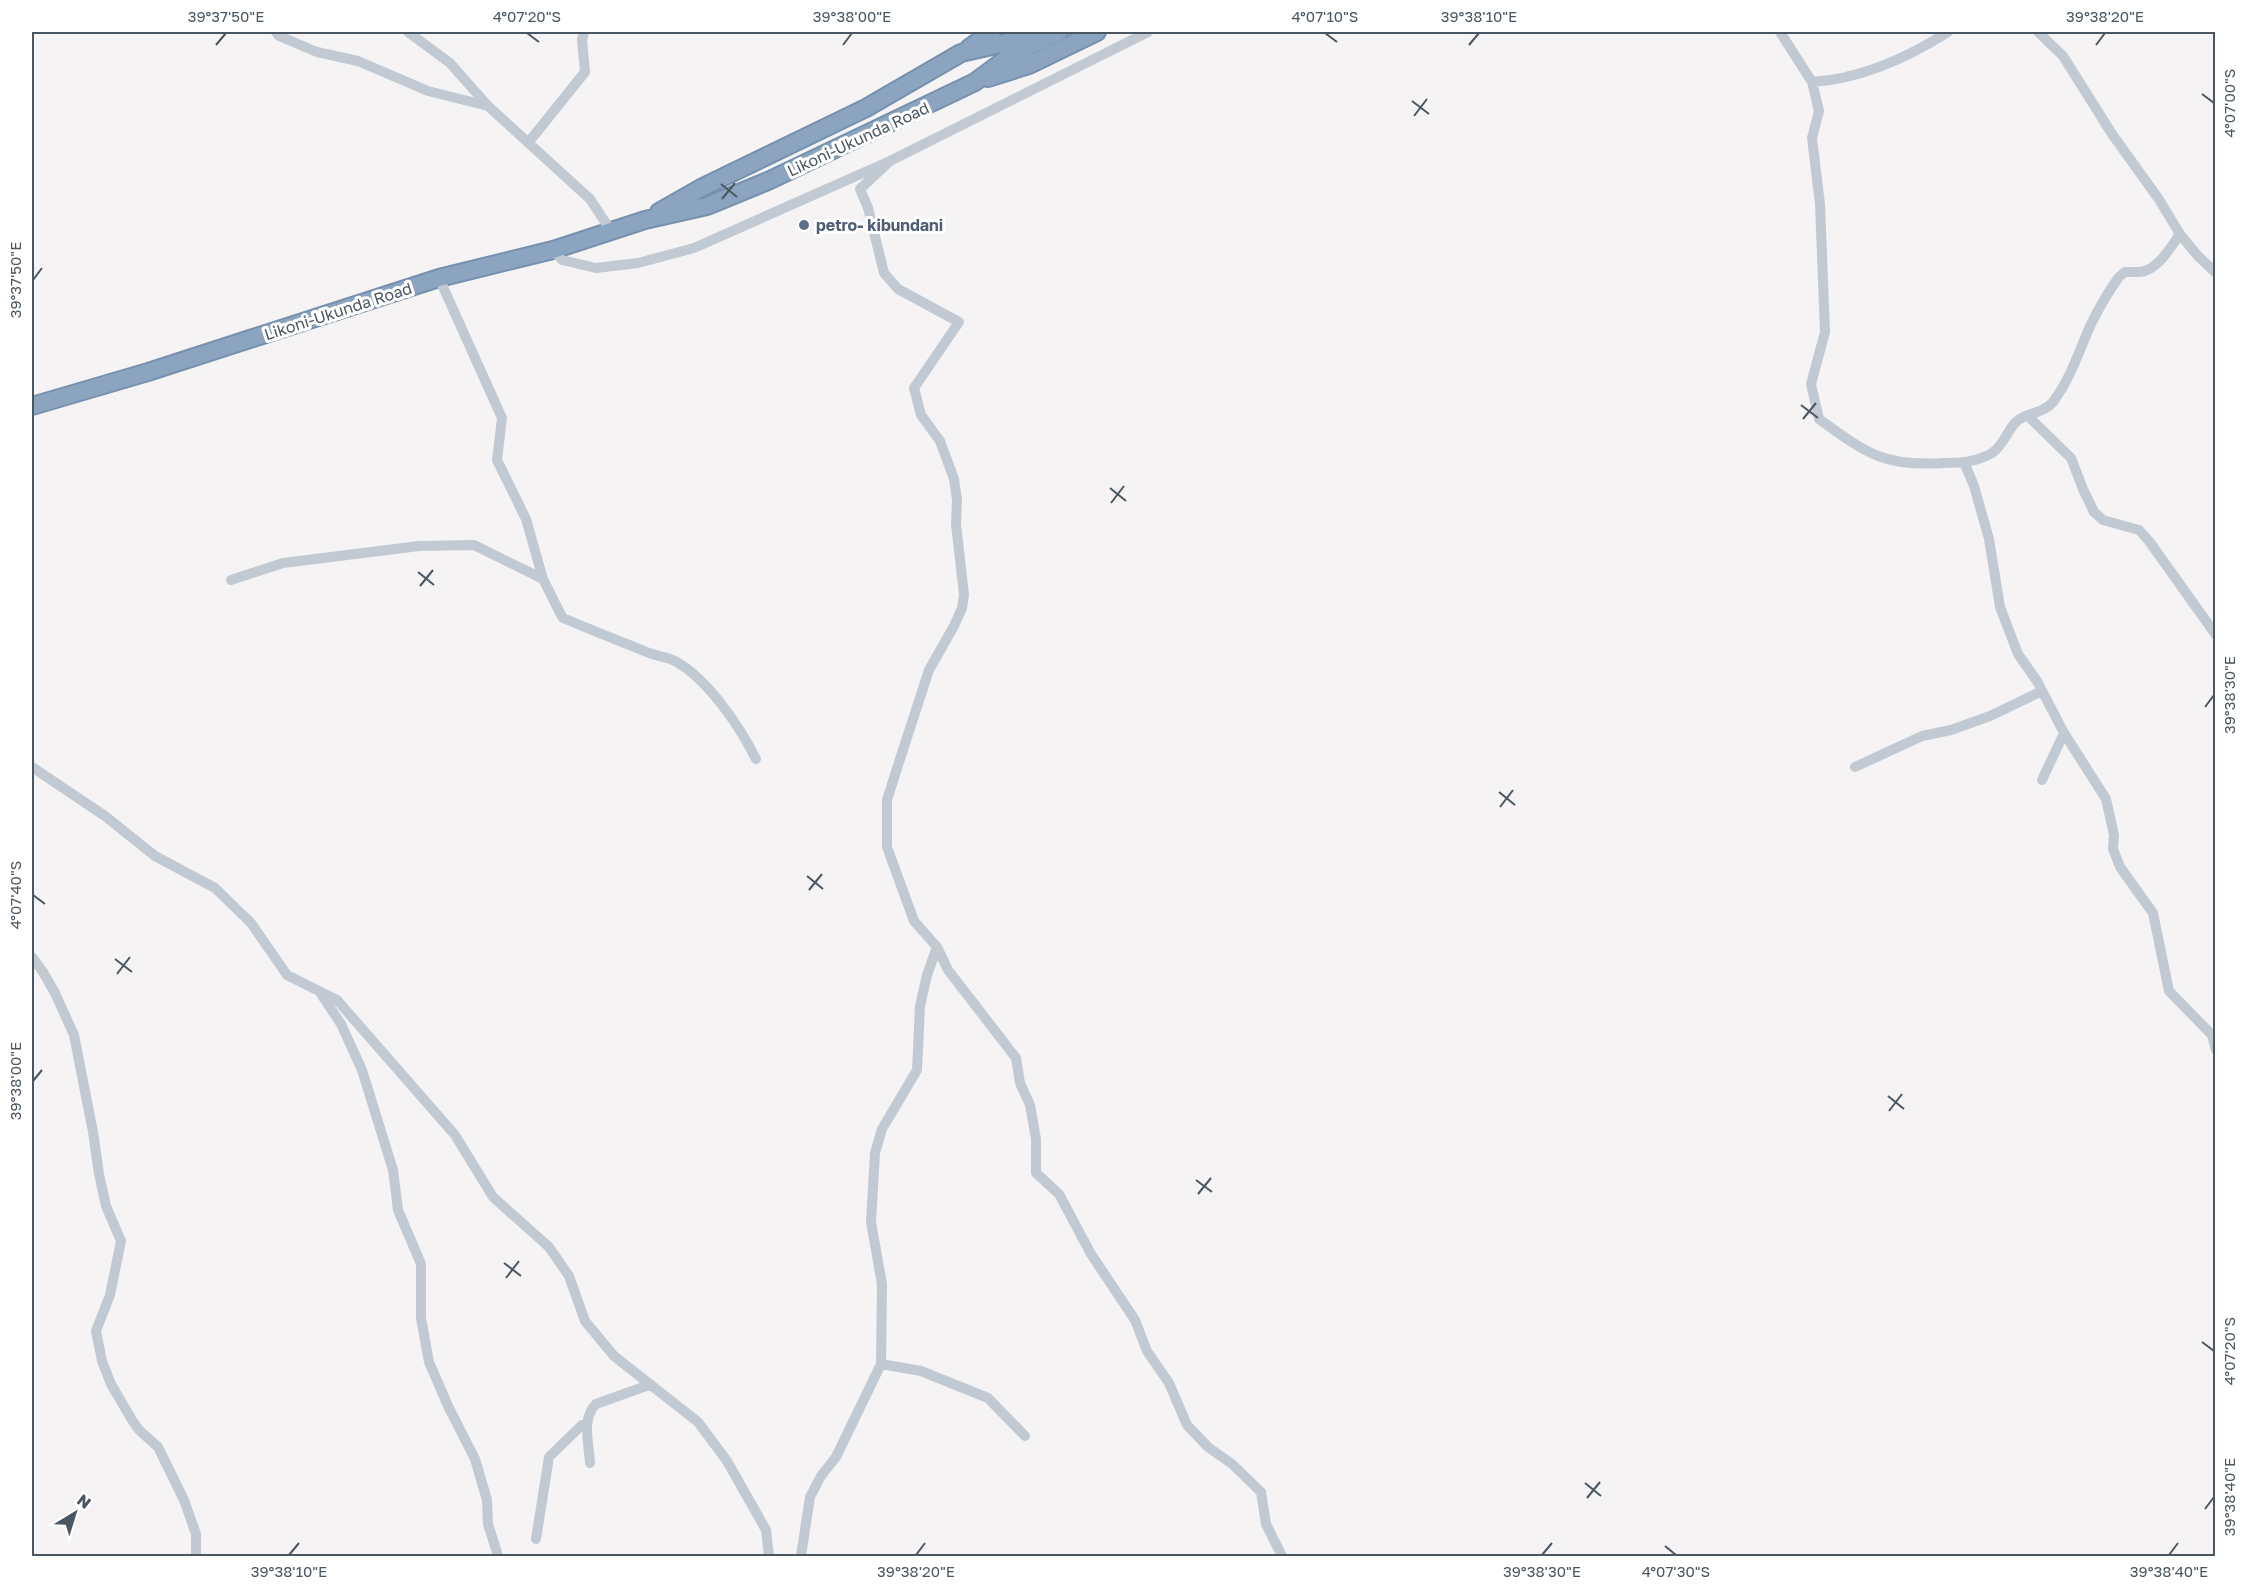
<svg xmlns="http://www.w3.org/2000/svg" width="2247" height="1588" viewBox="0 0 2247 1588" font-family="'Golos Text',sans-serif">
  <rect width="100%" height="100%" fill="#f5f3f3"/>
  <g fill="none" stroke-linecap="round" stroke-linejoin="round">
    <defs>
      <path id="highway" d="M969 48 992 32
        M988 78 1029 65 1097 32
        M659 212 703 187 866 108 961 53 1005 43 1028 32
        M32 406 148 372 439 278 553 250 645 220 707 206 768 181 975 82 1010 56 1059 32"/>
    </defs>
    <use href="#highway" stroke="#7690ad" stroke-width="20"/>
    <path stroke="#c1cad2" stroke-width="10" d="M276 32 279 36 317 52 358 61 428 91 488 106
      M408 32 450 63 488 106 590 199 611 231
      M1780 32 1812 82 1819 111 1812 138 1820 204 1825 332 1811 384 1819 419C1866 453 1883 467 1944 463 1960 463 1977 462 1992 453 2004 445 2007 430 2017 421 2028 412 2043 414 2053 402 2071 378 2079 351 2091 324 2099 308 2108 292 2119 277L2125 272C2130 272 2135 272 2140 272 2158 270 2170 248 2180 234
      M2038 32 2063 56 2112 134 2158 198 2180 234 2197 255 2216 273
      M1812 82C1862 79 1907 58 1948 32
      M528 143 585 72 582 40 584 32
      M890 161 860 189 868 208 884 273 898 289 959 322 914 388 921 415 940 441 954 479 957 500 956 524 964 595 962 608 954 626 929 670 900 759 887 800V847L914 921 937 947 948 970 1016 1058 1020 1083 1030 1105 1036 1139V1173L1059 1194 1091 1254 1135 1320 1147 1351 1169 1383 1187 1425 1208 1447 1232 1464 1261 1492 1266 1524 1282 1556
      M553 250 562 260 596 268 638 263 694 248 890 161 1148 32
      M439 278 502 418 497 460 526 519 543 579 560 613 563 618C591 630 620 641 649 653 657 656 667 657 675 661 708 679 740 727 756 759
      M2028 416 2071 458 2083 489 2094 512 2103 520 2139 530 2149 541 2216 635
      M1964 462 1974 486 1989 539 2000 607 2018 654 2037 681 2064 733 2106 799 2114 835 2113 849 2120 867 2153 913 2169 991 2212 1035 2216 1050
      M231 580 283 563 419 546 474 545 543 579
      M32 767 105 816 155 856 215 888 251 923 287 975 337 1000 455 1135 493 1197 549 1247 569 1276 585 1321 614 1356 698 1422 727 1461 766 1530 769 1556
      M1855 767 1922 736 1951 730 1990 716 2042 691
      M2042 780 2064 733
      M32 957 43 972 55 993 74 1035 93 1132 99 1174 106 1206 121 1241 110 1295 96 1331 102 1361 111 1384 132 1420 139 1430 158 1447 184 1500 196 1534V1556
      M321 994 341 1024 362 1070 393 1170 398 1210 421 1264V1318L429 1362 448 1406 475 1459 487 1500 488 1524 498 1556
      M881 1364 882 1284 871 1222 875 1153 882 1129 917 1070 920 1006 927 975 937 947
      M590 1463C589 1443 581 1419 596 1404L649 1385
      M536 1539 549 1457 582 1425H586
      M801 1556 810 1497 821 1476 836 1457 881 1364 921 1371 988 1398 1025 1436"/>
    <use href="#highway" stroke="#8ba5c1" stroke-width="16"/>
  </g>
  <path fill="none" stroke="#4a5661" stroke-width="2" d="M527 33 539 42M1325 33 1337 42M216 45 226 33M843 45 852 33M1469 45 1479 33M2096 45 2105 33M2202 94 2214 103M1412 101 1429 114M1414 116 1427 99M721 184 737 197M722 199 735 183M33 280 42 268M1801 405 1818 418M1803 419 1816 403M1110 488 1126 501M1111 503 1124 486M418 572 434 585M420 586 433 570M2205 707 2214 695M1499 792 1515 805M1500 807 1513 790M807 876 823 889M809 890 822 874M33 895 45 904M115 959 132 972M117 974 130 957M33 1081 42 1070M1888 1096 1904 1109M1889 1111 1902 1094M1196 1180 1212 1192M1198 1194 1211 1178M504 1263 521 1276M506 1278 519 1261M2202 1342 2214 1351M1585 1483 1601 1496M1587 1498 1600 1482M2205 1509 2214 1497M1665 1546 1676 1555M289 1555 299 1543M916 1555 925 1543M1542 1555 1552 1543M2169 1555 2178 1543"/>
  <circle fill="#5c6f8a" stroke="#fff" stroke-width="2" cx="804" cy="225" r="6"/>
  <g text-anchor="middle" stroke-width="6" stroke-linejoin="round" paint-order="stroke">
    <g font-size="16" fill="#4a5661" stroke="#fff">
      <text transform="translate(858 139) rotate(-25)" y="6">Likoni-Ukunda Road</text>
      <text transform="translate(338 311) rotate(-18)" y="6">Likoni-Ukunda Road</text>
    </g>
    <g font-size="16" font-weight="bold" fill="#4e5e75" stroke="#fff" text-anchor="start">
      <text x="816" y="231">petro- kibundani</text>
    </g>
  </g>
  <rect width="2247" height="1588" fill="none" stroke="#ffffff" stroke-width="66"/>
  <g transform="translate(75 1513) rotate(38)" stroke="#ffffff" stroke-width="4.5" paint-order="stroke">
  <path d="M0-4.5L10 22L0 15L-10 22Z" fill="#4a5661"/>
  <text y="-9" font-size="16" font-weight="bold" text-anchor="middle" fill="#4a5661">N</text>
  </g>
  <rect x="33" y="33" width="2181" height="1522" fill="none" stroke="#4a5661" stroke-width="2"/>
  <g font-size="15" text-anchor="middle" fill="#4a5661">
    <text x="226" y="22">39°37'50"E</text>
    <text x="527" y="22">4°07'20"S</text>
    <text x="852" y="22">39°38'00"E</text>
    <text x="1325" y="22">4°07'10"S</text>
    <text x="1479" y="22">39°38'10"E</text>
    <text x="2105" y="22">39°38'20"E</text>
    <text transform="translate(2230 103) rotate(-90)" y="5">4°07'00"S</text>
    <text transform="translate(16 280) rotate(-90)" y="5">39°37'50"E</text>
    <text transform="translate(2230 695) rotate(-90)" y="5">39°38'30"E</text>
    <text transform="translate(16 895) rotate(-90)" y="5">4°07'40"S</text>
    <text transform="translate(16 1081) rotate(-90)" y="5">39°38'00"E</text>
    <text transform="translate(2230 1351) rotate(-90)" y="5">4°07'20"S</text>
    <text transform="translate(2230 1497) rotate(-90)" y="5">39°38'40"E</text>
    <text x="289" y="1577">39°38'10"E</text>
    <text x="916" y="1577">39°38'20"E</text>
    <text x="1542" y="1577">39°38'30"E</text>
    <text x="1676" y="1577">4°07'30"S</text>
    <text x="2169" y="1577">39°38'40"E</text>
  </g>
</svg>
